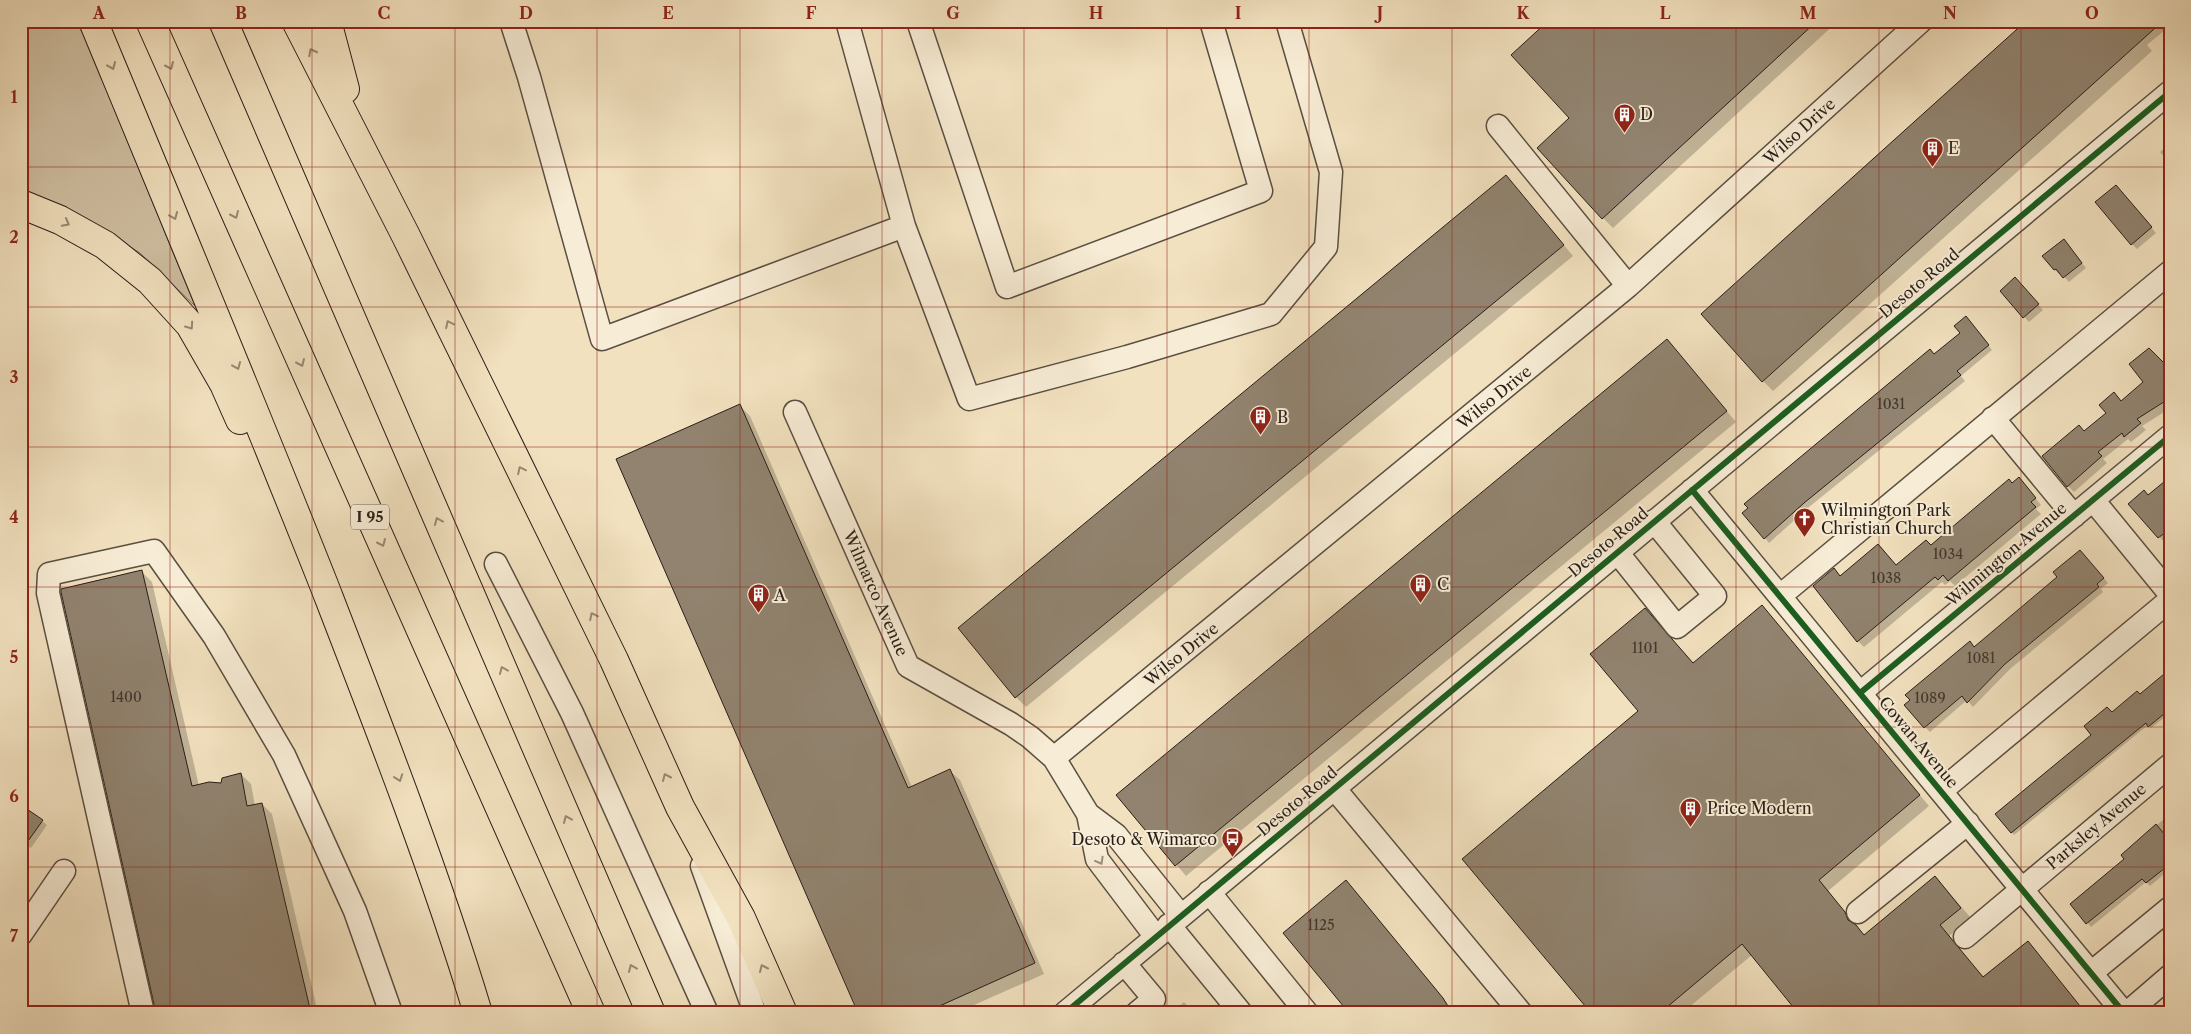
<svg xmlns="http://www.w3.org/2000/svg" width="2191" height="1034" viewBox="0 0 2191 1034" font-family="'Libre Caslon Text',serif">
  <rect width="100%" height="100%" fill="#f2e1bf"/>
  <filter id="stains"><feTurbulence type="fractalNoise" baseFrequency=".004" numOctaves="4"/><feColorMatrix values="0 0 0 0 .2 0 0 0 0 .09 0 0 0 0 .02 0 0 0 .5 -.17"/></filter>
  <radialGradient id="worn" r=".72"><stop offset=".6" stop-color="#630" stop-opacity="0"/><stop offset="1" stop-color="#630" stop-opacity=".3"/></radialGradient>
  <path fill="#d0c0a3" stroke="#7c6f5e" d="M26 21H78L195 306 140 253 85 219 21 193V35Z"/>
  <path fill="#0003" d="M1550 21H1838L1613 228 1603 218 1571 118Z
    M2028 21H2170V34L2165 30 2147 45 2152 51 1773 391 1763 381Z
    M2170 143V164L2160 152Z
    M1506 176 1573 256 1026 707 1016 697Z
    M2120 191 2156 233 2137 249 2132 244Z
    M2064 241 2086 268 2069 282 2061 273 2059 274 2054 269Z
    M2020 284 2043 310 2029 322 2001 291Z
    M1971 323 1992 350 1961 376 1965 381 1809 507 1769 543 1765 538 1750 508 1962 333Z
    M1667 341 1736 422 1186 876 1118 795Z
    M2170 363V410L2169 409 2142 426 2146 430 2131 442 2128 439 2103 459 2107 463 2074 492 2068 486 2084 432Z
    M740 406 750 416 912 787 949 770 960 780 1044 974 956 1013H860Z
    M2170 478V536L2163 541 2130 504 2148 497Z
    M2012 484 2025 485 2041 505 2036 509 2041 514 1955 586 1950 581 1945 585 1942 582 1864 647 1858 641 1834 570 1841 577 1897 567 1931 547Z
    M2085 556 2108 583 2101 589 2103 592 2010 669 1973 707 1967 700 1930 732 1925 727 1975 648Z
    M142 572 152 582 199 786 222 784 241 774 251 784 255 806 262 804 272 814 318 1013H157Z
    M1771 617 1929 806 1828 891 1856 927 1865 936 1935 877 1971 918 1949 936 1984 978 2028 943 2086 1013H1800L1752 955 1682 1013H1592L1640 712 1693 664Z
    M2170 670V713L2151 728 2148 725 2014 835 1997 814 2093 735 2112 714 2140 695Z
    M21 694 27 700 21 705Z
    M2170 814V869L2150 886 2146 882 2091 927 2072 904 2126 859 2139 840Z
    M42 821 47 825 31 848 21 842Z
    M1346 882 1356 892 1455 1013H1350Z
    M1184 1002 1195 1013H1171Z"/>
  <path fill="#91836f" stroke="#281e18" d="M1548 21H1817L1602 219 1537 148 1569 118 1511 55Z
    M2026 21H2163L1762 382 1701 314Z
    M1506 175 1564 245 1015 698 958 628Z
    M2116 185 2152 227 2131 245 2095 202Z
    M2064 239 2082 263 2063 278 2056 269 2054 270 2042 256Z
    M2015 277 2039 304 2023 318 2000 291Z
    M1966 316 1989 345 1957 371 1961 375 1804 503 1764 539 1742 513 1748 508 1744 504 1930 349 1934 354 1960 333 1954 326Z
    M1667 339 1727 411 1175 866 1116 795Z
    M2149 348 2170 369V398L2137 419 2141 423 2124 437 2122 433 2098 452 2102 456 2067 487 2042 456 2079 425 2084 431 2106 413 2099 405 2114 392 2121 401 2143 382 2129 364Z
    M740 404 908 788 950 769 1035 963 924 1013H858L616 459Z
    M2019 477 2036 498 2031 502 2036 507 1948 581 1943 575 1938 580 1935 577 1857 642 1813 586 1834 568 1840 576 1878 544 1896 565 1926 540 1931 545 2009 479 2012 483Z
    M2170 477V529L2158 538 2128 504 2144 490 2148 495Z
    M2080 550 2104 578 2097 584 2099 587 2005 664 1967 703 1962 696 1924 728 1904 705 1910 700 1905 695 1970 641 1974 647 2057 577 2053 572Z
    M142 570 192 786 209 782 221 783 222 778 241 773 247 806 262 803 311 1013H156L61 592V589Z
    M1762 605 1920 795 1819 880 1845 912 1848 920 1856 925 1864 935 1935 876 1961 908 1940 925 1983 977 2028 941 2080 1006 2072 1013H1798L1742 944 1660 1013H1591L1462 859 1638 711 1590 654 1645 608 1693 663Z
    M2170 669V709L2148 727 2146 723 2011 833 1995 814 2091 735 2084 726 2107 707 2112 712 2137 691 2140 694Z
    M21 805 43 820 21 851Z
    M2156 824 2170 841V864L2146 883 2142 879 2086 924 2070 904 2124 859 2121 855Z
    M1346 880 1443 998 1452 1013H1349L1283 933Z"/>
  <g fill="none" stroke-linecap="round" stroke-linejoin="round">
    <defs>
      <path id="minor" d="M511 21 529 77 602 339 904 226 969 399 1127 357 1271 314 1326 247 1331 172 1287 21
        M847 21 904 226
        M918 21 1007 287 1261 191 1211 21
        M1498 126 1628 286
        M795 412 908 666 1011 724 1030 737 1054 758 1088 814 1097 859 1156 937
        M1993 418 2074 516
        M1692 490 2124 1013
        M2093 500 2170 594
        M1617 552 1677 627 1715 596 1654 521
        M496 564 572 713 707 1013
        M1780 596 2170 272
        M1860 693 2170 436
        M1054 758 1628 286 1921 21
        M1334 788 1521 1013
        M1941 791 2170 600
        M1088 814 1116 835 1181 916
        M702 866 755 1013
        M1209 892 1307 1013
        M1858 912 1968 823
        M1169 925 1241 1013
        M21 934 64 871
        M1965 937 2170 765
        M1124 963 1154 999 1137 1013
        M2091 973 2170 908
        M143 1013 48 593 49 574 154 551 214 636 284 755 355 911 391 1013
        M1065 1013 2170 92
        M2127 1013 2170 976"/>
      <path id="highway" d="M93 21C171 209 249 396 324 585 379 727 434 868 478 1013
        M150 21 591 1013
        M223 21 651 1013
        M296 21 406 236 614 660 680 807 741 918 783 1013
        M327 21 345 89
        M21 204 60 220 105 245 150 281 190 325 224 384 240 420"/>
    </defs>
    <use href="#minor" stroke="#5a4f42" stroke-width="25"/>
    <use href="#highway" stroke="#281e18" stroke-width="30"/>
    <use href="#minor" stroke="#f7ecd5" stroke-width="22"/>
    <use href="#highway" stroke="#f2e1bf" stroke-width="28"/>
    <defs>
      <path id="cycleway" d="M1692 490 2124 1013
        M1860 693 2170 436
        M1065 1013 2170 92"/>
    </defs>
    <use href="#cycleway" stroke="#f7ecd5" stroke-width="9"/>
    <use href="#cycleway" stroke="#1b5e20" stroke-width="6"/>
  </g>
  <defs><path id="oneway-chevron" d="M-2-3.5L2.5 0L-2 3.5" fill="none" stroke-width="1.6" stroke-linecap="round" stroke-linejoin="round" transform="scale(1.25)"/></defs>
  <g stroke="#978974">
    <use href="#oneway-chevron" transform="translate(312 52) rotate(-117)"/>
    <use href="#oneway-chevron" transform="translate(112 66) rotate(67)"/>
    <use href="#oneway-chevron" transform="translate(170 66) rotate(66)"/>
    <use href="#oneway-chevron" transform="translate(235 215) rotate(66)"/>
    <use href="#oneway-chevron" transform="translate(174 216) rotate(67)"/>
    <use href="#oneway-chevron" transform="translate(66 223) rotate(28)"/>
    <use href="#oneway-chevron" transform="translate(449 324) rotate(-116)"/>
    <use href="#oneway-chevron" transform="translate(190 326) rotate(55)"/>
    <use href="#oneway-chevron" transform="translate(301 363) rotate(66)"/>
    <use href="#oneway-chevron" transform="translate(237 366) rotate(67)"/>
    <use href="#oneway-chevron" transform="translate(521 470) rotate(-116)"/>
    <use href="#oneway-chevron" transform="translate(438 521) rotate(-113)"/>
    <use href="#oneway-chevron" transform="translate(382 543) rotate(66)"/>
    <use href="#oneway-chevron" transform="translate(593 616) rotate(-116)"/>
    <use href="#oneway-chevron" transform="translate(503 670) rotate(-113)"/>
    <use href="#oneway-chevron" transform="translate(666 777) rotate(-114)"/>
    <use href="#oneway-chevron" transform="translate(399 778) rotate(70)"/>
    <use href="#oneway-chevron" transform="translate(567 819) rotate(-113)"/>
    <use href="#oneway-chevron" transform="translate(632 968) rotate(-113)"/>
    <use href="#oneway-chevron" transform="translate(763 968) rotate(-114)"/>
  </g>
  <use stroke="#9a8f80" href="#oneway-chevron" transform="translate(1100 861) rotate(61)"/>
  <path fill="none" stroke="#8f2418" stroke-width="1" stroke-opacity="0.55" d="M170 21V1013M312 21V1013M455 21V1013M597 21V1013M740 21V1013M882 21V1013M1024 21V1013M1167 21V1013M1309 21V1013M1452 21V1013M1594 21V1013M1736 21V1013M1879 21V1013M2021 21V1013M21 167H2170M21 307H2170M21 447H2170M21 587H2170M21 727H2170M21 867H2170"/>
  <defs>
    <symbol id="building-pin" viewBox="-11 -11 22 30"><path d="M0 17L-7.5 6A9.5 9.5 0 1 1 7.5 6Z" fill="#8f2418" stroke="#f7ecd5"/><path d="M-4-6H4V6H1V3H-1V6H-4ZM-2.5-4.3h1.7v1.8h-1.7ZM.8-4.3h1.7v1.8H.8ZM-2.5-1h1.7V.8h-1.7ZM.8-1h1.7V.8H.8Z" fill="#fff"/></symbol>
    <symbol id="church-pin" viewBox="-11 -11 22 30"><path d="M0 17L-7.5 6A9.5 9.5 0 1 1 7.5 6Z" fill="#8f2418" stroke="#f7ecd5"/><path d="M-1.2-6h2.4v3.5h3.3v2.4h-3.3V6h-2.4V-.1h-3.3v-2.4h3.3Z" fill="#fff"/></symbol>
    <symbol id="bus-pin" viewBox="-11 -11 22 30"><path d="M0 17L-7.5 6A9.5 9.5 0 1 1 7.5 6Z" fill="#8f2418" stroke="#f7ecd5"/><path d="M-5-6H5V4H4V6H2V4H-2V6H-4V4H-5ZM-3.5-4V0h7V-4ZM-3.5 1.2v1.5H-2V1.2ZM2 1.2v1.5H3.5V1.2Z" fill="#fff"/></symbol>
  </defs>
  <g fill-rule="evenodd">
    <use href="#building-pin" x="1612" y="102" width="25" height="34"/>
    <use href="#building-pin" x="1920" y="136" width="25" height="34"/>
    <use href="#building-pin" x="1248" y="404" width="25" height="34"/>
    <use href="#church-pin" x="1792" y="506" width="25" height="34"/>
    <use href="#building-pin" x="1408" y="572" width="25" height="34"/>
    <use href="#building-pin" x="746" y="582" width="25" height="34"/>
    <use href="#building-pin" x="1678" y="796" width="25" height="34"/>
    <use href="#bus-pin" x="1220" y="826" width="25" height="34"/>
  </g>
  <g text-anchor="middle" stroke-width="4" stroke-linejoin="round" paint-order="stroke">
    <g font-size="14" fill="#42372e">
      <text x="1891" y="409">1031</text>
      <text x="1948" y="559">1034</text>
      <text x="1886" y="583">1038</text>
      <text x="1645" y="653">1101</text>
      <text x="1981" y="663">1081</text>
      <text x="126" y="702">1400</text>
      <text x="1930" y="703">1089</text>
      <text x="1321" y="930">1125</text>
    </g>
    <rect fill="#f7ecd5" stroke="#665c51" stroke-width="1" x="351" y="504.5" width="38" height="25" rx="4"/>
    <g font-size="15" font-weight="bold" fill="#281e18">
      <text x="370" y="522">I 95</text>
    </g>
    <g font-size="16" fill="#281e18" stroke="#f7ecd5" text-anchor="start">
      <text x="1640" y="120">D</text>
      <text x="1948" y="154">E</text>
      <text x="1277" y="423">B</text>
      <text x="1821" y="516">Wilmington Park<tspan x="1821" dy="18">Christian Church</tspan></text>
      <text x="1437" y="590">C</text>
      <text x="774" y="601">A</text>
      <text x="1707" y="814">Price Modern</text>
      <text x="1217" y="845" text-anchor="end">Desoto &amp; Wimarco</text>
    </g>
    <g font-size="16" fill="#281e18" stroke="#f7ecd5">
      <text transform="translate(1799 131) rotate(-42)" y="6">Wilso Drive</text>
      <text transform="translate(1919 283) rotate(-40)" y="6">Desoto Road</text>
      <text transform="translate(1494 397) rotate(-39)" y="6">Wilso Drive</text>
      <text transform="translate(1608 542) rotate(-40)" y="6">Desoto Road</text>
      <text transform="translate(2006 554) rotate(-40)" y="6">Wilmington Avenue</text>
      <text transform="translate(876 593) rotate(66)" y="6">Wilmarco Avenue</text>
      <text transform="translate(1181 654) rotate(-39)" y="6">Wilso Drive</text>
      <text transform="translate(1919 742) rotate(50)" y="6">Cowan Avenue</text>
      <text transform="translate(1297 801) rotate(-40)" y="6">Desoto Road</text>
      <text transform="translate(2096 826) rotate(-40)" y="6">Parksley Avenue</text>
    </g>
  </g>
  <rect width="2191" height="1034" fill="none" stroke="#f2e1bf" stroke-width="55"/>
  <rect x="28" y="28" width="2136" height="978" fill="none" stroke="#8f2418" stroke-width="2"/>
  <g font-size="16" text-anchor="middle" font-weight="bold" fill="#8f2418">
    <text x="99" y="19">A</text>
    <text x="241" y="19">B</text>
    <text x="384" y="19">C</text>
    <text x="526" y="19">D</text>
    <text x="668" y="19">E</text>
    <text x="811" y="19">F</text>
    <text x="953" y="19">G</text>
    <text x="1096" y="19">H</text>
    <text x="1238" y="19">I</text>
    <text x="1380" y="19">J</text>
    <text x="1523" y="19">K</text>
    <text x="1665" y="19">L</text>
    <text x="1808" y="19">M</text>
    <text x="1950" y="19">N</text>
    <text x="2092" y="19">O</text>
    <text x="14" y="103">1</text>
    <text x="14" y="243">2</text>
    <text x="14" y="383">3</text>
    <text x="14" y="523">4</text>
    <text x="14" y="663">5</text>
    <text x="14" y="802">6</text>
    <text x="14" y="942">7</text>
  </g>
  <rect width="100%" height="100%" filter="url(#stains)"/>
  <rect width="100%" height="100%" fill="url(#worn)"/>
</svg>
